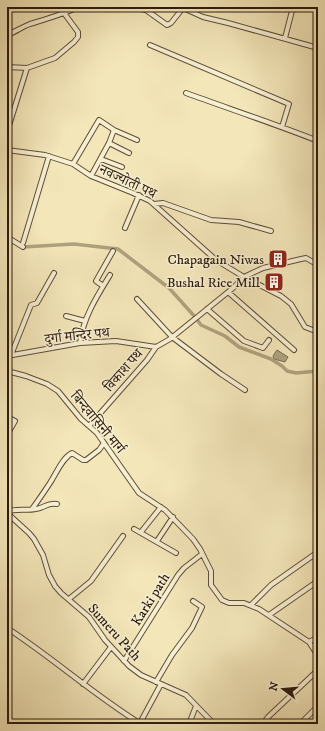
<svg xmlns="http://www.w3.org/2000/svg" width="325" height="731" viewBox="0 0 325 731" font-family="'IM FELL DW Pica','Noto Serif Devanagari',serif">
  <rect width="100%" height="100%" fill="#f3e6b9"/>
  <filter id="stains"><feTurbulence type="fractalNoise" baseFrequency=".005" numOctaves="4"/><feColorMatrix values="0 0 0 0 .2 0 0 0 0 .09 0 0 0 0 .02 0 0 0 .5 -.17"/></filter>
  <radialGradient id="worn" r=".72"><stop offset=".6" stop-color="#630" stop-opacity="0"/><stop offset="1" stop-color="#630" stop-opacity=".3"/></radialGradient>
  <path fill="#afa17f" stroke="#7b6b51" d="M277 350 288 357 285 362 274 359 273 356Z"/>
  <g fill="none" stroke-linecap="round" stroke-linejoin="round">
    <path stroke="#afa17f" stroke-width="3.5" d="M23 247 74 244 118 249 169 288 196 318 201 325 225 336 239 347 271 359 282 366 287 371 296 373 318 371"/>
    <defs>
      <path id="minor" d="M134 7 146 10 167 25 171 23 183 8
        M181 7 203 17 228 23 318 48
        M7 35C15 32 22 27 30 24 47 19 63 14 79 7
        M285 38 293 7
        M150 45 289 104 282 127
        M7 67 27 68 55 58 74 42 78 37V32L64 13
        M186 93C230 109 275 124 318 141
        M114 130 137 140
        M7 132 27 68
        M109 143 129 153
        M7 150 45 155 73 164 91 176 133 193 150 201 216 260 244 277 281 296 291 304 305 327 318 332
        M101 159 122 167
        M73 164 99 120 114 130 109 143 91 176
        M154 204 163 203 211 220 239 222 271 231
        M125 228 139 195
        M7 237 23 247
        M23 243 49 156
        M103 286 96 281 113 251
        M228 292 294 350
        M137 299 172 337 221 374 245 390
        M207 309 244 341 263 348 269 340
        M66 316 85 321
        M80 343C83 318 97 296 110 275
        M11 355 31 305 37 303 54 273
        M7 356 80 343 116 341 156 347 170 339 201 314 233 288 244 277 263 268 301 259 306 258 318 265
        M7 371 26 376 47 384 58 391 81 419 97 433 139 493 165 510 193 539 200 549 211 571V585L222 600 229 603H244L259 609 309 642
        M7 417 15 421 7 435
        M89 426 147 360 156 347
        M32 509C38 501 44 492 50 483 56 474 62 458 72 453L83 460H86L99 450 104 443
        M7 512C14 508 27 511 36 509 45 508 47 502 57 504
        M7 513 29 533 34 539 43 555 49 575 55 586 61 593 89 617 105 640 129 666 141 675 186 695 214 724
        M134 529 176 553
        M141 532 161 507
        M157 541 173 517
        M69 599 91 581 123 536
        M251 605 271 585 318 552
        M269 615 318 581
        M7 628C53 658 94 695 141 724
        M309 642 318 656
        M309 642 318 637
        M124 661 178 575 184 568 202 554
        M156 682 172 655 192 628 202 607 193 601
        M83 684 111 647
        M140 723 161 684
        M189 724 196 706
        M263 724 268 717 318 670
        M300 724 318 706"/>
    </defs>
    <use href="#minor" stroke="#5e4d38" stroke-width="6"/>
    <use href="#minor" stroke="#f7efd2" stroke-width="4"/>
  </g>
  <defs>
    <symbol id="building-square" viewBox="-11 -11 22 22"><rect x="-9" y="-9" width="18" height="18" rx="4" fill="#8f2418" stroke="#f7efd2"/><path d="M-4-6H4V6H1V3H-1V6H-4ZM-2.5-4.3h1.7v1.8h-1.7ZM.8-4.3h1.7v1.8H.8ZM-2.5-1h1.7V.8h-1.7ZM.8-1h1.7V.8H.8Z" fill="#fff"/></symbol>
  </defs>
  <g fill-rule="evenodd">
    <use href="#building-square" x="267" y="248" width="22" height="22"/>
    <use href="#building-square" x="263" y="271" width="22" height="22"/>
  </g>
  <g text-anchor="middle" stroke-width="3" stroke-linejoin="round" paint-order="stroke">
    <g font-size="14" fill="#2c1a0d" stroke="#f7efd2">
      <text transform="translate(128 181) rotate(25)" y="5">नवज्योती पथ</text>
      <text transform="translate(77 335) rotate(-6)" y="5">दुर्गा मन्दिर पथ</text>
      <text transform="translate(123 370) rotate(-49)" y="5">विकाश पथ</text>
      <text transform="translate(98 422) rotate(50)" y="5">बिन्दवासिनी मार्ग</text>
      <text transform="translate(150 599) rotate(-58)" y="5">Karki path</text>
      <text transform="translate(115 632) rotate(48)" y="5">Sumeru Path</text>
    </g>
    <g font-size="14" fill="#2c1a0d" stroke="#f7efd2" text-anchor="end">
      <text x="264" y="264">Chapagain Niwas</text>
      <text x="260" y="287">Bushal Rice Mill</text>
    </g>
  </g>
  <rect width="325" height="731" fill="none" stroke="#f3e6b9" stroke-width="24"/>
  <rect x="8" y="8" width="309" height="715" fill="none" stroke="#2c1a0d" stroke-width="2"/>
  <rect x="12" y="12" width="301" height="707" fill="none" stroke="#2c1a0d"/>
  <g transform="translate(283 689) rotate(286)" stroke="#f7efd2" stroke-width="3" paint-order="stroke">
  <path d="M0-3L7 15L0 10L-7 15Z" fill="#2c1a0d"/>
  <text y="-6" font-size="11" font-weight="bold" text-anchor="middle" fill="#2c1a0d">N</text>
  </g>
  <rect width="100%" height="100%" filter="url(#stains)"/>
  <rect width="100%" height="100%" fill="url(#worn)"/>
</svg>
